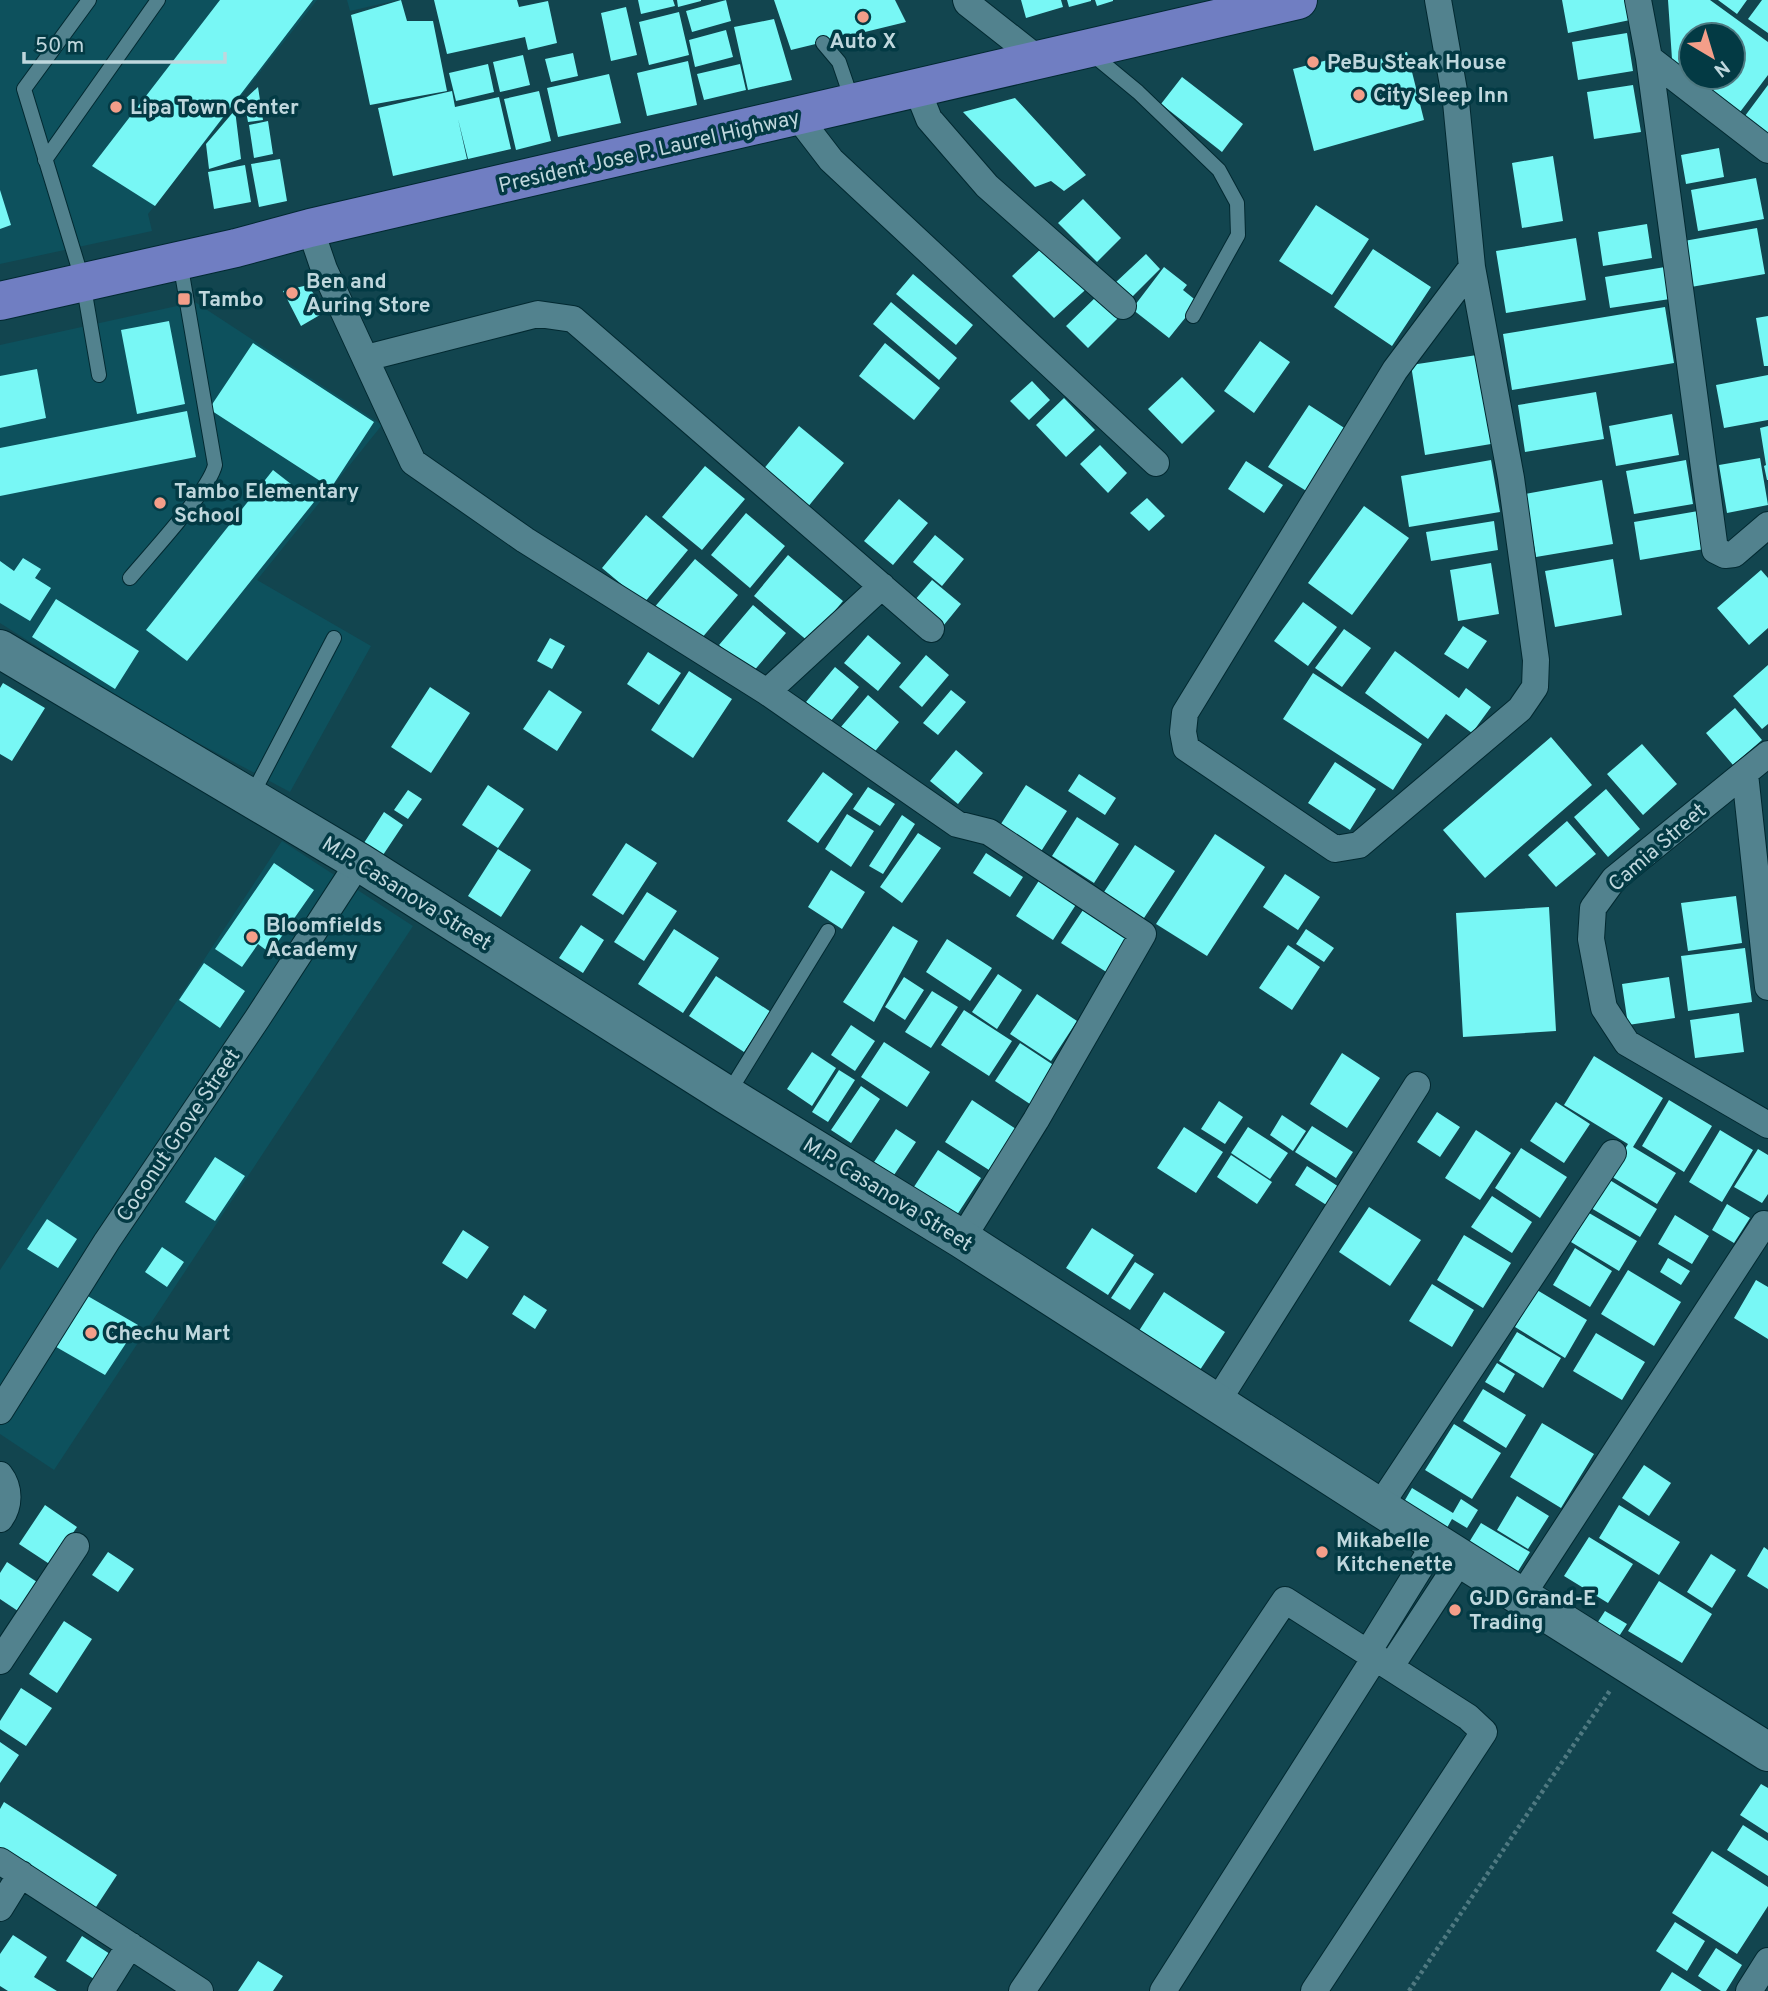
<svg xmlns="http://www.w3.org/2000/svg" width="1768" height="1991" viewBox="0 0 1768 1991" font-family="Overpass,sans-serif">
  <rect width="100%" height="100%" fill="#12454f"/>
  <path fill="#0d515d" d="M0 0H317L148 214 152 231 0 264Z
    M347 0H398L350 11Z
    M195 302 382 425 257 580 371 646 290 792 144 714 0 623V345Z
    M282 841 413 926 54 1470 0 1434V1270Z"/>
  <path fill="#78f7f5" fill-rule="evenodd" d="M220 0H313L155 206 92 166Z
    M401 0 407 21H433L447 91 370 105 351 15Z
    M434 0H517L519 7 548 1 557 43 528 50 525 37 447 54Z
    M638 0H673L675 6 641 14Z
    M677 0H701V1L678 7Z
    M726 0 731 21 692 32 686 11Z
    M774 0H895L906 22 791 50Z
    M1021 0H1061L1063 7 1026 18Z
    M1067 0H1091V1L1069 7Z
    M1095 0H1113V1L1097 6Z
    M1562 0H1626L1630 20 1568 33Z
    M1668 0H1710L1768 42V75L1734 120 1673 74ZM1691 35H1733V77H1691Z
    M1718 0H1747L1737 14Z
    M1762 0H1768V33L1748 19Z
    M626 7 637 55 611 61 601 13Z
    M679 12 689 55 649 65 639 22Z
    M774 19 792 80 748 90 734 27Z
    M726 30 733 57 695 67 689 40Z
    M1627 33 1633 71 1578 80 1572 42Z
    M1407 52 1424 120 1314 151 1293 69 1347 55 1350 67Z
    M573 53 578 76 551 82 545 59Z
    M523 55 530 85 500 92 493 62Z
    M688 61 697 105 647 116 637 73Z
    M488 64 494 92 456 101 449 73Z
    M740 64 746 90 704 100 697 74Z
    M609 74 621 123 558 137 547 88Z
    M1182 77 1243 124 1222 152 1161 104Z
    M1633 85 1641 132 1594 139 1587 92Z
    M1768 85V139L1742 120Z
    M258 87 263 120 248 122 244 100Z
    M452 91 455 107 499 97 511 149 468 159 458 119 467 159 393 176 378 108Z
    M539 91 551 141 516 150 504 99Z
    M1015 98 1086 175 1064 191 1051 181 1035 187 963 112Z
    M235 110 241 159 209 169 206 144Z
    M268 121 273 154 254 158 249 125Z
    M1719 148 1724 177 1686 184 1681 155Z
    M1553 156 1563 221 1522 228 1512 163Z
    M280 159 287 201 259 207 251 164Z
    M245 165 251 202 214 209 208 172Z
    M1756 178 1764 219 1698 231 1691 190Z
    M0 190 11 225 0 229Z
    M1083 199 1121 238 1097 262 1058 223Z
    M1316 205 1369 239 1332 295 1279 261Z
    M1647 224 1652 258 1603 266 1598 232Z
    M1757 228 1765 274 1691 287 1684 241Z
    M1576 238 1586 300 1506 313 1496 251Z
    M1043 247 1092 284 1054 318 1012 276Z
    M1373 249 1431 287 1392 346 1334 307Z
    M1146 254 1160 269 1130 299 1115 283Z
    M1164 267 1187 285 1183 290 1198 302 1169 338 1132 309Z
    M1665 267 1670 299 1610 308 1605 277Z
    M913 274 973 325 956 345 896 294Z
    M308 285 325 312 301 326 283 291Z
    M1097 296 1118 318 1088 348 1066 326Z
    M891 302 957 358 939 380 873 324Z
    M1665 307 1674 363 1512 390 1503 334Z
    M1768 316V366H1764L1756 318Z
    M169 321 185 404 137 414 121 330Z
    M1260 341 1290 362 1254 413 1224 391Z
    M253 343 374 422 331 488 209 409Z
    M885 343 940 388 914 420 859 376Z
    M1477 355 1491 444 1425 455 1411 365Z
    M37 369 46 418 0 428V376Z
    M1768 375V420L1724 428 1716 385Z
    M1182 377 1215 411 1182 444 1148 409Z
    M1032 381 1050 400 1029 420 1010 401Z
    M1596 392 1604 439 1525 452 1518 405Z
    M1064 398 1095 430 1066 457 1036 425Z
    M1309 405 1349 431 1308 492 1268 467Z
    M187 411 196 457 0 496V448Z
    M1672 414 1679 455 1616 466 1609 426Z
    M799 426 844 463 807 508 762 471Z
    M1768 426V480H1767L1764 466 1766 465 1760 428Z
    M1100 445 1127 473 1108 493 1080 464Z
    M1760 458 1768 505 1727 513 1719 465Z
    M1491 460 1500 512 1409 527 1401 476Z
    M1686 460 1693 504 1634 514 1626 471Z
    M1246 461 1283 485 1264 513 1228 489Z
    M705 466 745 499 702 550 662 517Z
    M273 470 314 502 187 661 146 630Z
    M1602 480 1613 544 1536 557 1525 494Z
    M1147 498 1165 516 1149 531 1130 513Z
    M899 499 928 523 893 565 864 541Z
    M1364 506 1409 538 1352 615 1308 583Z
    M1704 510 1710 548 1640 560 1634 522Z
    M746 513 785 546 750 588 711 555Z
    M646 515 688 550 644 603 602 568Z
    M1494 521 1498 550 1431 561 1426 532Z
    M935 535 964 559 942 586 913 562Z
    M788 555 843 601 809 642 754 596Z
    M23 558 41 569 35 578 51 588 30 621 0 603V561L14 571Z
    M695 559 738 595 696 645 653 609Z
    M1613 559 1622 615 1555 627 1545 571Z
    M1491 563 1499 614 1458 621 1450 570Z
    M1761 570 1768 578V628L1749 645 1717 608Z
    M932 580 961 604 939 631 909 607Z
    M56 599 139 651 115 689 32 637Z
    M1303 602 1337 627 1308 666 1274 641Z
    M753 605 786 633 752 673 719 645Z
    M1463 626 1487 641 1468 669 1444 654Z
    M1344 629 1371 648 1342 687 1315 668Z
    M868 635 901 663 878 691 844 663Z
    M550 638 565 646 552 669 537 661Z
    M1395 651 1459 698 1466 688 1491 707 1472 733 1446 714 1428 739 1365 693Z
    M648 652 681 673 659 705 627 684Z
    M926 655 949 675 922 707 899 687Z
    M1768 665V724L1762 729 1733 696Z
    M835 667 859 687 830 722 806 702Z
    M689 671 732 699 693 758 651 730Z
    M1313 673 1422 744 1393 790 1283 719Z
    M3 683 45 708 12 761 0 754V688Z
    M430 687 470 713 431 773 391 747Z
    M549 690 582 712 557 751 523 729Z
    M951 690 966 702 938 735 923 723Z
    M868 695 899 722 867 761 835 734Z
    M1735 708 1762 740 1733 765 1706 733Z
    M1551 737 1592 785 1485 878 1443 830Z
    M1642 744 1677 784 1643 815 1607 774Z
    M956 750 983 773 958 804 930 781Z
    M1335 762 1376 789 1350 830 1308 803Z
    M823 772 853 794 818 843 787 821Z
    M1079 774 1116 798 1105 815 1068 791Z
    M488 785 524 809 498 848 462 825Z
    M1026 785 1067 811 1040 853 999 827Z
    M868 787 895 804 880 826 853 809Z
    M1606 789 1640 829 1608 857 1574 817Z
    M408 790 422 799 408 819 394 810Z
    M384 812 403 825 379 861 360 849Z
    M847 814 874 831 851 867 825 849Z
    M902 815 915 824 883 874 869 866Z
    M1077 817 1119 844 1094 883 1052 856Z
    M1567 821 1596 854 1556 887 1528 855Z
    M918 833 941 848 902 903 880 887Z
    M1215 834 1265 867 1207 956 1156 924Z
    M626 843 657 863 623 915 592 895Z
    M1135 845 1175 871 1142 921 1102 895Z
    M498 849 531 870 501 917 468 896Z
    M986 853 1023 877 1010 897 973 873Z
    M274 863 314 890 270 953 258 944 242 967 215 949Z
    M831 870 865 892 842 929 808 907Z
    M1285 874 1320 897 1298 930 1263 907Z
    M1040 879 1077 903 1053 940 1016 916Z
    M647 892 677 911 644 961 614 942Z
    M1736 896 1742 943 1688 951 1681 903Z
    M1549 907 1556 1031 1463 1037 1456 913Z
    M1083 910 1133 942 1111 975 1061 943Z
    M581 925 604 940 583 973 559 958Z
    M893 926 918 941 874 1022 843 1002Z
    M674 929 719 958 683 1013 638 984Z
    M1306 929 1334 948 1324 962 1296 944Z
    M947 939 992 968 970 1001 926 972Z
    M1288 945 1320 967 1292 1010 1259 988Z
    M1745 948 1752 1002 1688 1011 1681 956Z
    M204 963 245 991 220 1028 179 1000Z
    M998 974 1022 990 997 1029 972 1012Z
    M716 976 771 1012 744 1052 689 1016Z
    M904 977 924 990 905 1020 885 1007Z
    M1669 977 1675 1018 1628 1025 1622 984Z
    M932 991 958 1007 931 1048 905 1032Z
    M1037 994 1077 1021 1051 1061 1010 1034Z
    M964 1010 1012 1041 989 1076 941 1045Z
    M1739 1013 1744 1052 1695 1058 1690 1020Z
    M851 1025 875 1041 855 1071 831 1055Z
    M884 1042 930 1072 907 1107 861 1077Z
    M1020 1043 1061 1070 1036 1108 995 1081Z
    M812 1052 836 1068 812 1106 787 1089Z
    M1342 1053 1380 1078 1347 1128 1310 1104Z
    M1594 1056 1663 1098 1633 1147 1676 1173 1657 1204 1609 1175 1628 1144 1564 1105Z
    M839 1070 855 1080 828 1122 812 1112Z
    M861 1086 880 1099 851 1143 831 1130Z
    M972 1100 1016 1129 989 1170 945 1142Z
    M1669 1100 1712 1126 1684 1172 1642 1146Z
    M1219 1101 1243 1117 1225 1144 1201 1129Z
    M1556 1102 1590 1124 1564 1163 1530 1141Z
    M1437 1112 1460 1127 1440 1157 1417 1142Z
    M1282 1115 1306 1131 1293 1151 1270 1135Z
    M1312 1126 1353 1152 1336 1178 1295 1152Z
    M1184 1127 1223 1152 1196 1193 1157 1168Z
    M1248 1127 1288 1153 1270 1179 1231 1153Z
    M896 1129 916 1142 894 1175 874 1162Z
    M1476 1130 1511 1153 1480 1200 1445 1178Z
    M1720 1130 1753 1150 1722 1202 1689 1182Z
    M1521 1148 1567 1177 1540 1218 1495 1188Z
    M1758 1149 1768 1155V1194L1762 1203 1734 1187Z
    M938 1150 981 1178 953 1221 910 1193Z
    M1231 1155 1272 1182 1257 1204 1217 1177Z
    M215 1157 245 1176 215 1221 185 1202Z
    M1307 1166 1339 1187 1328 1206 1295 1185Z
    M1608 1179 1657 1209 1640 1237 1591 1208Z
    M1492 1196 1532 1222 1512 1253 1471 1227Z
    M1727 1204 1750 1218 1734 1243 1712 1230Z
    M1369 1207 1421 1240 1390 1286 1339 1252Z
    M1589 1213 1637 1241 1619 1271 1571 1242Z
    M1675 1215 1709 1236 1692 1264 1658 1244Z
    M47 1219 77 1239 58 1268 27 1249Z
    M1092 1228 1134 1255 1108 1295 1066 1268Z
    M463 1230 489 1247 467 1279 442 1263Z
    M1464 1235 1511 1263 1483 1308 1437 1280Z
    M162 1247 184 1262 167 1287 145 1272Z
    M1575 1248 1612 1271 1590 1307 1553 1285Z
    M1668 1258 1690 1271 1681 1285 1660 1272Z
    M1135 1262 1154 1274 1130 1310 1111 1298Z
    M1628 1270 1681 1302 1654 1346 1601 1314Z
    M1756 1280 1768 1287V1339L1734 1318Z
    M1432 1284 1474 1310 1452 1347 1409 1321Z
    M1537 1290 1587 1320 1565 1358 1515 1327Z
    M79 1291 138 1325 105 1375 44 1340Z
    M1164 1292 1225 1332 1196 1376 1135 1337Z
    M524 1295 547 1310 535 1329 512 1314Z
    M1517 1332 1561 1358 1543 1388 1499 1361Z
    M1596 1333 1645 1362 1622 1400 1573 1371Z
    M1497 1363 1515 1374 1504 1393 1485 1382Z
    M1483 1389 1526 1415 1506 1448 1463 1421Z
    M1542 1423 1594 1454 1561 1508 1510 1477Z
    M1454 1424 1501 1453 1472 1499 1425 1470Z
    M1644 1465 1671 1483 1649 1516 1622 1498Z
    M1412 1488 1453 1513 1461 1499 1478 1510 1467 1528 1452 1519 1444 1533 1401 1507Z
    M1517 1496 1549 1516 1528 1549 1497 1530Z
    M45 1505 77 1527 51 1565 19 1544Z
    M1619 1505 1680 1542 1659 1575 1599 1538Z
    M1481 1523 1530 1552 1512 1581 1463 1552Z
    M1589 1537 1633 1564 1608 1603 1564 1576Z
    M1764 1547 1768 1550V1589L1747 1576Z
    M108 1552 134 1569 118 1592 92 1575Z
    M1711 1554 1736 1570 1712 1608 1687 1592Z
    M7 1562 37 1582 18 1611 0 1599V1573Z
    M1659 1581 1712 1614 1682 1663 1628 1631Z
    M1605 1611 1627 1624 1614 1644 1592 1631Z
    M64 1621 92 1639 57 1693 29 1674Z
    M21 1688 52 1708 26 1746 0 1729V1721Z
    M0 1742 19 1755 0 1783Z
    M1761 1784 1768 1788V1833L1740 1815Z
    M4 1802 117 1875 94 1910 0 1850V1809Z
    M1743 1825 1768 1841V1876L1727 1850Z
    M1712 1851 1768 1887V1906L1737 1954 1672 1913Z
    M1675 1922 1705 1941 1687 1971 1656 1951Z
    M13 1935 47 1957 34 1977 57 1991H8L0 1986V1954Z
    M82 1936 110 1954 94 1979 66 1961Z
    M1716 1948 1742 1965 1726 1991H1721L1698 1976Z
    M258 1961 283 1976 273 1991H238Z
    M1672 1972 1702 1991H1660Z"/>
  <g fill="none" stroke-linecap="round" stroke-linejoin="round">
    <defs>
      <path id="lane" d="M89 0 24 89 83 282 99 375
        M823 43 839 62 853 103
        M1092 54 1138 92 1219 170 1237 203 1238 235 1193 316
        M45 160 158 0
        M130 578C150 554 209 491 215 465L180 262
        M252 795 334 638
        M728 1094 828 931"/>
      <path id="street" d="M966 0 967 3 1038 59
        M1438 0 1456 102 1472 267 1511 478 1536 660 1535 687 1520 709 1359 845 1335 849 1186 748 1183 732 1185 713 1395 370 1472 267
        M1638 0 1649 58 1715 550 1725 555 1734 554 1768 525
        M1649 58 1768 150
        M917 89 929 119 987 186 1123 306
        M798 117 831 160 1156 463
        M310 228 324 269 413 462 525 540 767 692 957 824 989 832 1143 934 1036 1120 962 1239
        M366 358 538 314 573 319 931 629
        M767 692 882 586
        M1768 754 1614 879 1593 908 1591 939 1604 1008 1627 1043 1768 1125
        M1745 774 1768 987
        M1217 1402 1417 1085
        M0 1411 107 1241 257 1019 359 862
        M0 1475C10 1488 10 1506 0 1519
        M1379 1507 1613 1153
        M1521 1597 1764 1224
        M1368 1652 1436 1542
        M0 1661 76 1546
        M1391 1666 1461 1559
        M0 1861 200 1991
        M0 1908 21 1874
        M101 1991 130 1945
        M1022 1991 1285 1600 1468 1717 1484 1732 1314 1991
        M1163 1991 1376 1656
        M1749 1991 1768 1961"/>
      <path id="secondary" d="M0 649 359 862 727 1095 962 1239 1379 1507 1768 1752"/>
      <path id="highway" d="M0 301 236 248 310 228 1298 0"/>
    </defs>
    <use href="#lane" stroke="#022931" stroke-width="16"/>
    <use href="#street" stroke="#022931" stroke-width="28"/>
    <use href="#secondary" stroke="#022931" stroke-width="40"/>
    <use href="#highway" stroke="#022931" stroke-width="40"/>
    <path stroke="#4f7981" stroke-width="4.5" stroke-dasharray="3.5 3.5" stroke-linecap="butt" d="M1409 1991 1611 1689"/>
    <use href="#lane" stroke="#52828e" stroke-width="14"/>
    <use href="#street" stroke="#52828e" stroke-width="26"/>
    <use href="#secondary" stroke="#52828e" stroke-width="38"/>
    <use href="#highway" stroke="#707ec2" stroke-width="38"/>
  </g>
  <g fill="#f49e89" stroke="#033a44" stroke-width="2.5">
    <circle cx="863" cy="17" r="7"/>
    <circle cx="1313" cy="62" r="7"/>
    <circle cx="1359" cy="95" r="7"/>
    <circle cx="116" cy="107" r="7"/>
    <circle cx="292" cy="293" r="7"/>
    <rect x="177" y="292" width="14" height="14" rx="3.5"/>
    <circle cx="160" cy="503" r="7"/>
    <circle cx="252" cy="937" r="7"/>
    <circle cx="91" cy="1333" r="7"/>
    <circle cx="1322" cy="1552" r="7"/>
    <circle cx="1455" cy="1610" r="7"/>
  </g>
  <g text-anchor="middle" stroke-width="7" stroke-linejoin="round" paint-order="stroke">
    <g font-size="21" font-weight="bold" fill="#bfd7dd" stroke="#033a44" text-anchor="start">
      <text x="863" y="48" text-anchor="middle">Auto X</text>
      <text x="1327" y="69">PeBu Steak House</text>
      <text x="1373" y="102">City Sleep Inn</text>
      <text x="130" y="114">Lipa Town Center</text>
      <text x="306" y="288">Ben and<tspan x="306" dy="24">Auring Store</tspan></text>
      <text x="198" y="306">Tambo</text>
      <text x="174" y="498">Tambo Elementary<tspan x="174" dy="24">School</tspan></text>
      <text x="266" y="932">Bloomfields<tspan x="266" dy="24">Academy</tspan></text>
      <text x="105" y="1340">Chechu Mart</text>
      <text x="1336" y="1547">Mikabelle<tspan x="1336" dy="24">Kitchenette</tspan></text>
      <text x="1469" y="1605">GJD Grand-E<tspan x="1469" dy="24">Trading</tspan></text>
    </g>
    <g font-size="21" fill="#bfd7dd" stroke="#033a44">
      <text transform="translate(649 151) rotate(-13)" y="7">President Jose P. Laurel Highway</text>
      <text transform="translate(1657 847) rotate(-41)" y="7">Camia Street</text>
      <text transform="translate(407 893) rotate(32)" y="7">M.P. Casanova Street</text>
      <text transform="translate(178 1135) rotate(-56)" y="7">Coconut Grove Street</text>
      <text transform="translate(888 1194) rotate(32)" y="7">M.P. Casanova Street</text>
    </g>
  </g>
  <g transform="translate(1712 56) rotate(142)"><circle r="33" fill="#033a44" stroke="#4e7981" stroke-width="2"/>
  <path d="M0-5L12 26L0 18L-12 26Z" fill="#f49e89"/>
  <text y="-10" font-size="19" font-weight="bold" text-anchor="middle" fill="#bfd7dd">N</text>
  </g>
  <path d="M24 52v10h201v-10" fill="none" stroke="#bfd7dd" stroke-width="3.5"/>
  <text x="35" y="52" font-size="21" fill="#bfd7dd" stroke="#033a44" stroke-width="5" paint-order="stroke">50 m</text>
</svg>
